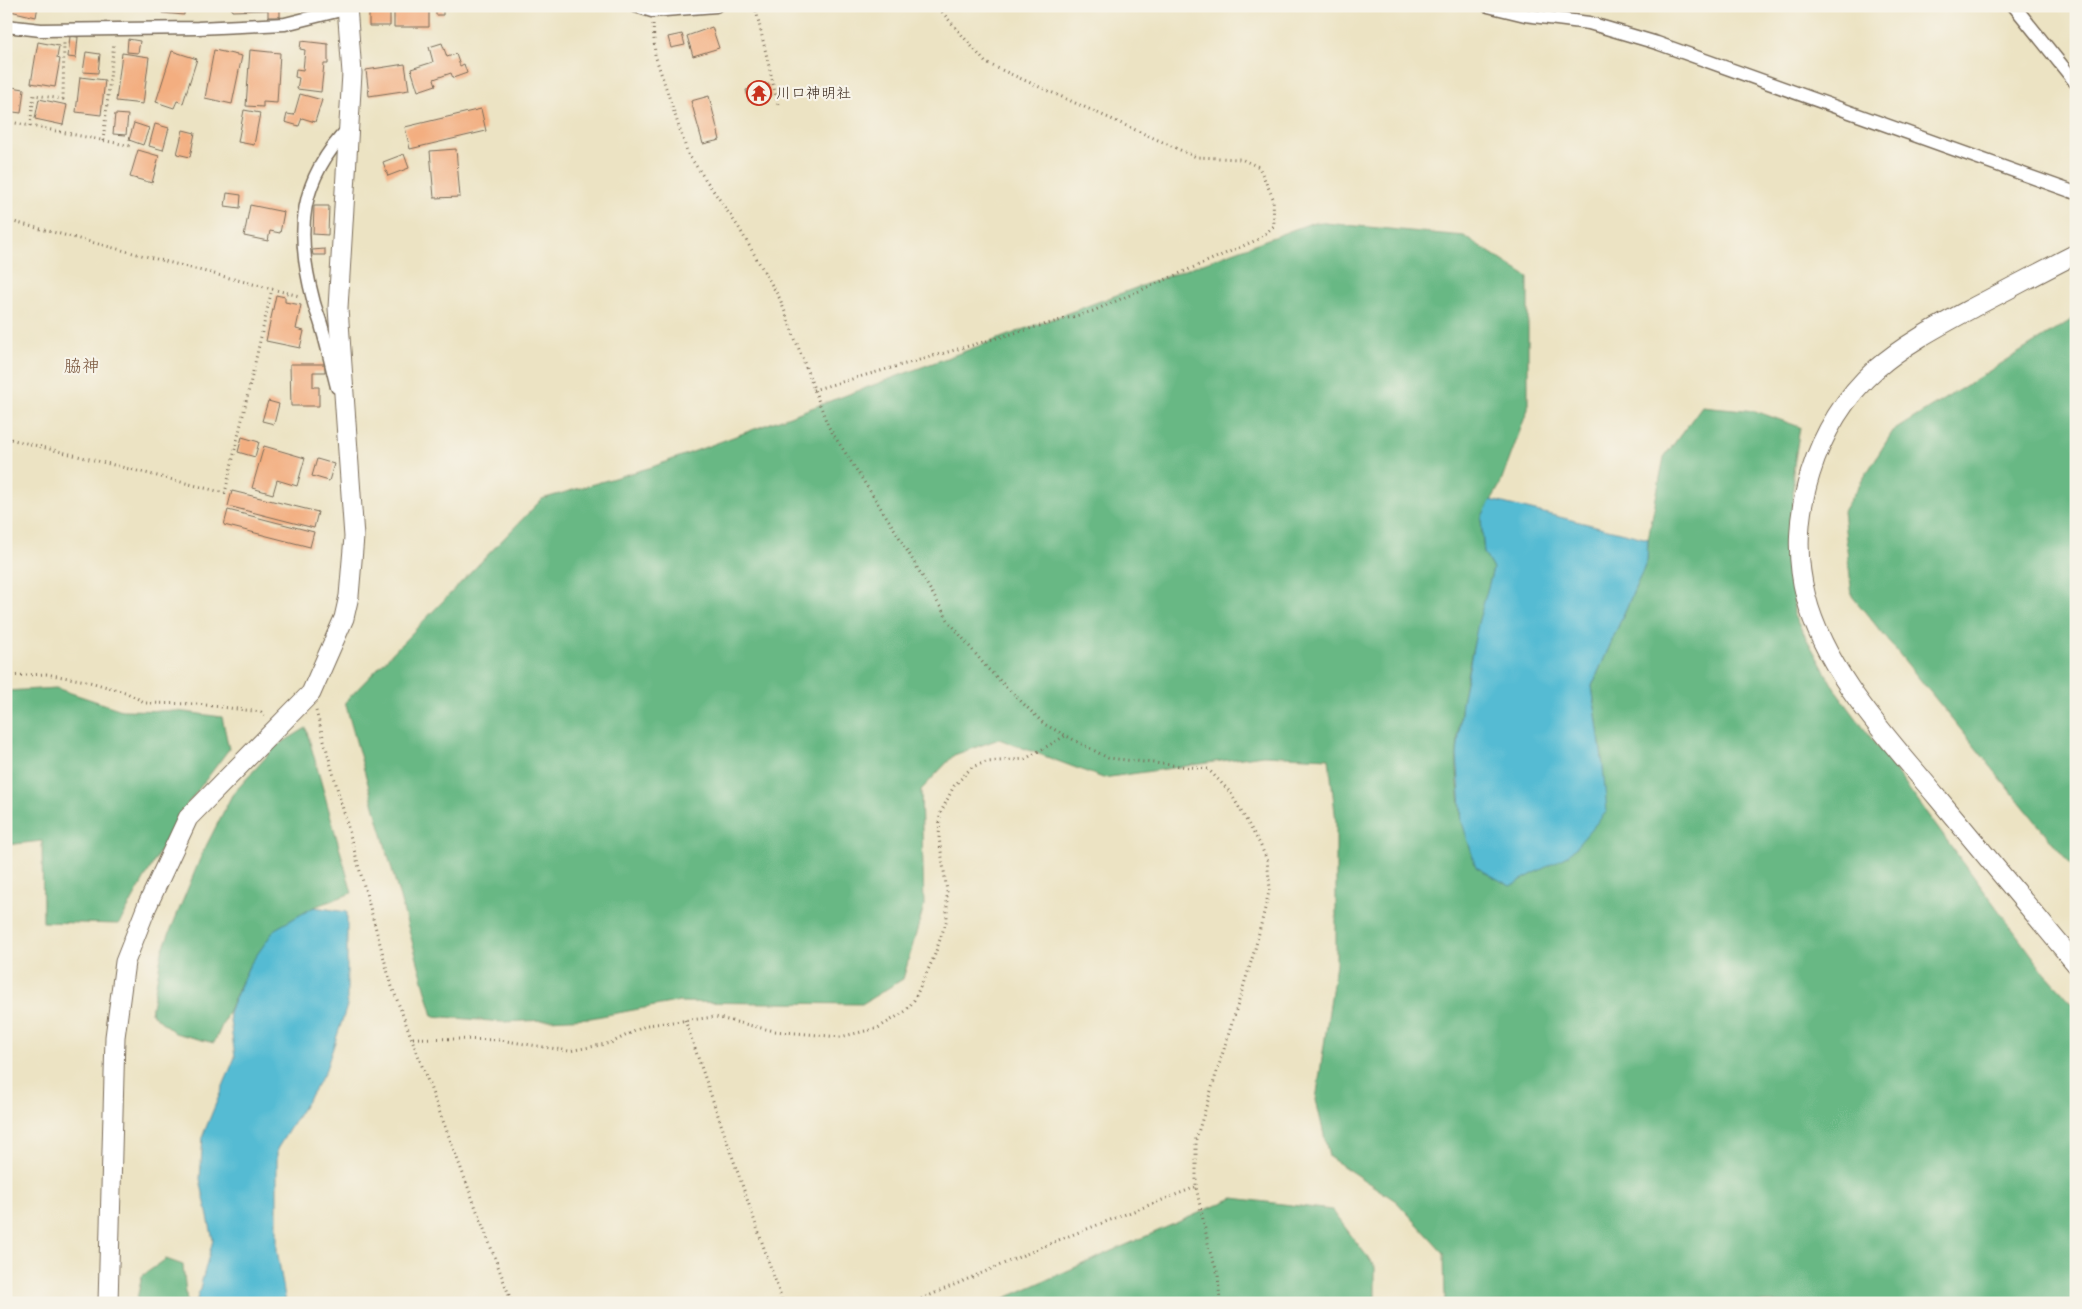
<svg xmlns="http://www.w3.org/2000/svg" width="2082" height="1309" viewBox="0 0 2082 1309" font-family="Mynerve,'Klee One',sans-serif">
  <rect width="100%" height="100%" fill="#f7f3e8"/>
  <filter id="ink" filterUnits="userSpaceOnUse"><feTurbulence type="fractalNoise" baseFrequency=".02" numOctaves="2"/><feDisplacementMap in="SourceGraphic" scale="10" xChannelSelector="R" yChannelSelector="G"/><feConvolveMatrix kernelMatrix="1 2 1 2 8 2 1 2 1" color-interpolation-filters="sRGB"/></filter>
  <filter id="wash" filterUnits="userSpaceOnUse"><feTurbulence type="fractalNoise" baseFrequency=".0096" numOctaves="4" result="noise"/><feDisplacementMap in="SourceGraphic" scale="20" xChannelSelector="R" yChannelSelector="G"/><feGaussianBlur stdDeviation="1.12" result="paint"/><feColorMatrix in="noise" values="0 0 0 0 0 0 0 0 0 0 0 0 0 0 0 0 0 1.4 0 .05"/><feComposite in="paint" operator="in"/></filter>
  <g filter="url(#wash)">
    <rect width="100%" height="100%" fill="#ece3c3"/>
    <path fill="#68b884" stroke="#527151" d="M1314 222 1464 236 1528 277V409L1500 485 1481 518 1484 553 1493 569C1477 629 1460 691 1457 753 1456 776 1460 800 1462 822L1603 766 1592 686 1647 561 1648 539 1664 457 1702 406 1755 411 1800 427 1793 472 1794 616 1834 688 2045 973 2076 1007V1303H1445L1444 1253 1396 1201 1329 1157 1316 1100 1336 963V822L1329 758 1263 755 1103 778 999 739 954 755 921 790 924 906 903 979 862 1004 676 1002 591 1018 502 1022 433 1016 345 702 542 499 652 467Z
      M2076 317V871L1852 596 1843 511 1893 431Z
      M56 688 122 710 177 711 222 717 229 749 183 810 119 924 43 922 42 841 6 845V691Z
      M306 728 352 893 314 907 249 966 214 1043 175 1033 151 1013 162 951 202 854 232 795 275 747Z
      M1233 1198 1332 1210 1375 1267V1303H994Z
      M166 1259 183 1265 187 1303H136L142 1276Z"/>
    <path fill="#55bbd3" stroke="#487278" d="M1491 500 1648 539 1647 561 1592 686 1603 766 1607 811 1569 855 1510 886 1476 867 1462 822 1457 755 1462 702 1478 623 1493 569 1484 553 1481 518Z
      M314 907 347 912V1006L325 1072 277 1149V1250L286 1303H196L213 1240 200 1179 203 1135 235 1057 229 1012 249 966 275 929Z"/>
    <g id="blocks">
      <path fill="#f3ae80" d="M6 6H38L36 17 6 10Z
        M162 6H184V15L162 13Z
        M232 6H280V17H268V10L232 11Z
        M285 6H307V7L285 10Z
        M436 7H443V15H436Z
        M394 8H429V27H394Z
        M369 10H390V26H369Z
        M712 27 719 48 693 56 687 36Z
        M682 34 685 45 671 48 668 37Z
        M70 36 78 37 76 58 68 57Z
        M128 39 140 41 138 53 127 52Z
        M301 41 328 44V64H324L321 92 297 89 299 78 295 77 296 69 303 70 305 50 300 49Z
        M38 42 59 46 57 58 60 59 55 87 31 83Z
        M442 43 447 57 456 54 460 66 464 64 467 73 453 78 451 73 434 79 436 85 418 91 411 69 433 62 429 47Z
        M214 50 242 56 232 104 205 98Z
        M250 50 280 53 277 103 263 102V107L246 106Z
        M172 51 197 59 183 103 177 101 174 108 156 102Z
        M86 52 100 54 98 73 83 72Z
        M122 53 149 57 143 104 116 101Z
        M405 64 409 90 369 96 366 70Z
        M80 77 105 80 101 115 76 112Z
        M766 83V85L769 84 772 96 754 102 753 100 749 101 746 90 750 89 749 87Z
        M6 86 24 89 21 113 6 111Z
        M300 94 322 100 315 122 302 118 299 126 285 122 287 114 294 115Z
        M709 96 720 140 703 144 691 101Z
        M39 99 67 105 63 125 35 119Z
        M481 109 486 131 410 149 405 127Z
        M244 110 260 113 254 145 238 142Z
        M115 114 128 115 126 135 113 134Z
        M134 123 149 128 143 145 129 140Z
        M155 124 169 128 163 150 149 146Z
        M183 130 195 133 190 157 177 154Z
        M456 149 460 197 434 198 430 151Z
        M138 150 159 156 152 183 130 177Z
        M404 154 409 168 388 176 383 162Z
        M227 193 241 195 240 208 225 206Z
        M250 205 284 212 280 233 270 231 268 241 244 236Z
        M314 206H329L328 235 313 234Z
        M325 249V255H313L312 250Z
        M276 295 285 297V302L301 305 296 329 304 331 300 348 266 341Z
        M290 364H325V372H313V387H319V406H291Z
        M268 401 279 404 274 424 262 421Z
        M242 437 259 442 255 457 238 452Z
        M264 446 305 458 297 486 277 480 273 494 252 488Z
        M317 459 334 464 329 481 312 476Z
        M232 491 318 512 314 528 228 506Z
        M228 510 314 532 310 547 224 525Z"/>
    </g>
  </g>
  <g filter="url(#ink)">
    <use href="#blocks" fill-opacity="0" stroke="#796b58" stroke-width="1"/>
    <g fill="none" stroke-linecap="round" stroke-linejoin="round">
      <defs>
        <path id="street" d="M636 6 652 11 716 6
          M1488 6 1525 15 1589 23 1657 43 2076 193
          M2014 6 2076 83
          M6 26 41 30 198 28 285 24 353 7
          M337 387C332 368 328 348 322 328 320 319 315 309 313 299 295 231 299 180 349 128"/>
        <path id="secondary" d="M2076 254C2042 271 2009 289 1976 306 1941 325 1906 343 1876 369 1815 423 1785 518 1806 597 1825 672 1889 739 1937 797 1983 852 2029 908 2076 964
          M108 1303 115 1037 125 962 147 906 188 818 311 693 344 618 349 596 354 537 338 308 352 73 347 6"/>
      </defs>
      <use href="#street" stroke="#796b58" stroke-width="15"/>
      <use href="#secondary" stroke="#796b58" stroke-width="21"/>
      <path stroke="#796b58" stroke-width="3" stroke-dasharray="1 4" stroke-linecap="butt" d="M755 6 778 105
        M653 24 655 55 688 154 739 228 780 299 828 426 895 530 948 620 987 668 1044 724 1108 758 1208 769 1230 792 1260 844 1267 860 1270 888 1255 949 1196 1139V1187L1210 1252 1218 1274 1220 1303
        M6 121 131 146
        M30 126 34 95 63 99 64 42
        M103 141 114 42
        M6 220 299 296
        M813 390 1093 311 1259 239 1274 226 1273 198 1259 167 1241 159 1196 157 986 63 937 6
        M6 438 225 493 272 289
        M6 676 46 674 86 681 125 692 146 703 198 704 261 712 266 717
        M316 711 391 984 512 1303
        M685 1020 783 1303
        M413 1038 500 1040 569 1051 611 1043 647 1025 715 1017 774 1031 840 1037 878 1028 906 1011 914 1000 934 957 947 919V891L939 838 940 814 954 786 972 767 986 762 1025 759 1065 736
        M912 1303 1061 1239 1196 1187"/>
      <use href="#street" stroke="#fff" stroke-width="12"/>
      <use href="#secondary" stroke="#fff" stroke-width="19"/>
    </g>
  </g>
  <defs>
    <symbol id="temple-ring" viewBox="-11 -11 22 22"><circle r="9.5" fill="#f7f3e8" stroke="#c8321e" stroke-width="1.5"/><path d="M0-6L5-2H3V0L6.5 2.5H4V6H1.5V3h-3V6H-4V2.5H-6.5L-3 0V-2H-5Z" fill="#c8321e"/></symbol>
  </defs>
  <g fill-rule="evenodd">
    <use href="#temple-ring" x="745" y="79" width="28" height="28"/>
  </g>
  <g text-anchor="middle" stroke-width="4.5" stroke-linejoin="round" paint-order="stroke">
    <g font-size="15" fill="#3b2a1e" stroke="#f7f3e8" text-anchor="start">
      <text x="776" y="98">川口神明社</text>
    </g>
    <g font-size="18" fill="#7b5840" stroke="#f7f3e8">
      <text x="82" y="372">脇神</text>
    </g>
  </g>
  <rect width="2082" height="1309" fill="none" stroke="#f7f3e8" stroke-width="25"/>
</svg>
